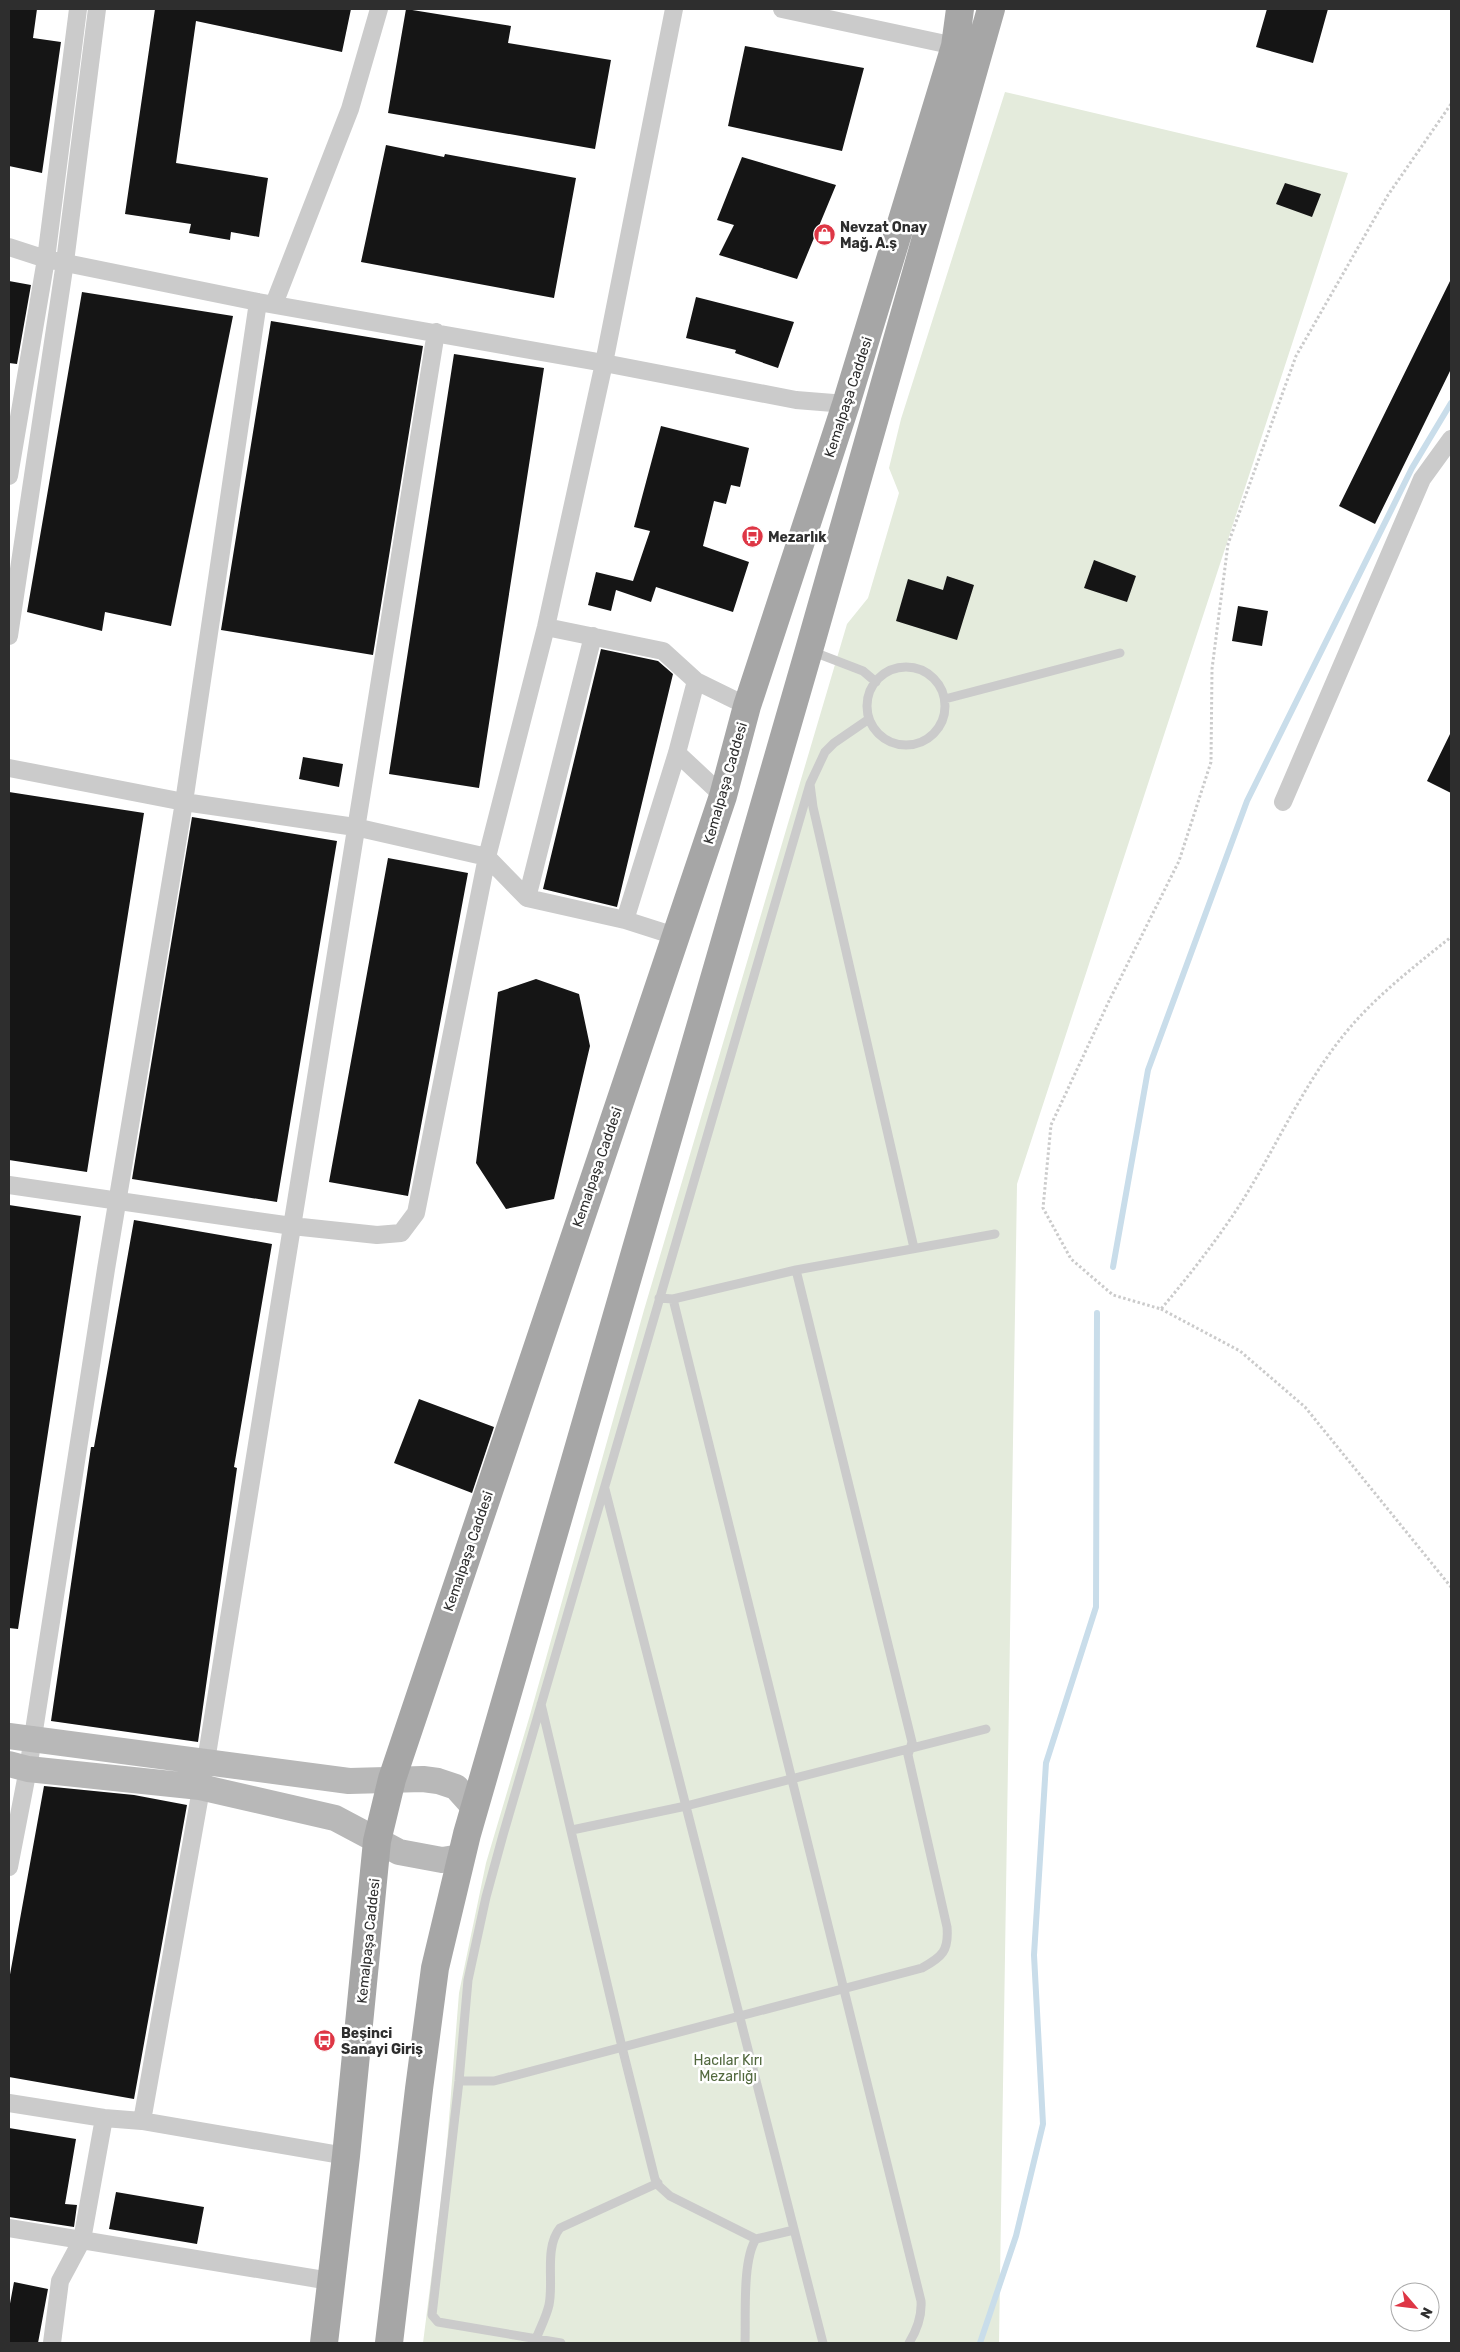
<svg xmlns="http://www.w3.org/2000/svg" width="1460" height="2352" viewBox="0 0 1460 2352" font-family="Rubik,sans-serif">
  <rect width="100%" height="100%" fill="#fff"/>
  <path fill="#e4ebdc" d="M1005 92 1348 173 1017 1184 999 2343H423L445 2169 459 1993 486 1863 530 1715 644 1310 847 624 868 598 899 493 889 468 901 419Z"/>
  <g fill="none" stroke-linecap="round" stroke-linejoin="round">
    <path stroke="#c9ddea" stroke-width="6" d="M1113 1267 1148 1070 1247 801 1412 468 1451 403
      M980 2343 1016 2236 1043 2124 1034 1955 1046 1763 1096 1607 1097 1313"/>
  </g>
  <path fill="#151515" d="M9 9H37L33 38 61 42 42 173 9 166Z
    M155 9H351L342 52 196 21 176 163 268 178 259 237 231 232 230 240 189 233 191 224 125 214Z
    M406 9 511 26 508 43 611 60 595 149 388 113Z
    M1267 9H1328L1313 63 1256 47Z
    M745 46 864 68 842 151 728 126Z
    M386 145 444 157 445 154 576 178 554 298 361 262Z
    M742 157 836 185 797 279 719 255 734 225 717 220Z
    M1285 183 1321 194 1312 217 1276 204Z
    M1451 279V369L1375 524 1339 506Z
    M9 281 31 285 17 364 9 363Z
    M82 292 233 316 171 626 105 612 102 631 27 612Z
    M696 297 794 322 778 368 735 353 736 350 686 338Z
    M271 321 423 346 373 655 221 630Z
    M454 354 544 368 479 788 389 774Z
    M661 426 749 448 740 487 731 485 726 504 714 501 703 546 749 562 733 612 656 587 651 602 616 590 611 611 588 605 596 572 633 581 650 531 634 527Z
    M1094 560 1136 576 1127 602 1084 588Z
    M947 576 974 585 957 640 896 621 908 579 943 590Z
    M1238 606 1268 611 1262 646 1232 641Z
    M601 649 658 661 673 674 617 907 543 889Z
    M1451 732V793L1427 781Z
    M303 757 343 764 339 787 299 779Z
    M9 792 144 813 87 1172 9 1160Z
    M192 817 337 841 277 1202 132 1179Z
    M388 858 468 873 408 1196 329 1182Z
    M536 979 579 994 590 1046 554 1199 506 1209 476 1163 498 992Z
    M9 1205 81 1216 18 1629 9 1628Z
    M134 1220 272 1244 234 1467 237 1468 198 1742 51 1721 91 1447H94Z
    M419 1399 494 1427 472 1493 394 1463Z
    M44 1786 134 1795 187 1805 134 2099 9 2077V1980Z
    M9 2128 76 2139 65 2204 77 2205 74 2227 9 2217Z
    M116 2192 204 2207 197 2244 109 2229Z
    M14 2282 48 2289 38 2343H9V2309Z"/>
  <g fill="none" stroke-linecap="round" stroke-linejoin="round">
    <path stroke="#cbcbcb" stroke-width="3" stroke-dasharray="2.5 2.5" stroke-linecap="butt" d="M1451 104 1388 195 1296 356 1228 544 1212 669 1211 762 1179 861 1109 1001 1051 1125 1043 1208 1071 1259 1113 1295 1161 1309C1189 1276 1217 1240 1241 1203 1277 1146 1303 1084 1347 1031 1377 995 1415 966 1451 937
      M1161 1309 1240 1351 1305 1407 1451 1587"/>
    <path stroke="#cbcbcb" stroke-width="9" d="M811 651 863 671 876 682
      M867 706a39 39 0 1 1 78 0a39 39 0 1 1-78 0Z
      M945 699 1120 653
      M869 719 834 743 825 752 810 784 813 807 914 1248
      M659 1298 673 1299 796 1270 995 1234
      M673 1299 921 2301C922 2316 917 2330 909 2343
      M605 1489 823 2343
      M541 1704 622 2047 655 2179 659 2186 670 2196 756 2239 794 2230
      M572 1830 686 1806 986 1729
      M459 2081H494L922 1968C942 1957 949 1951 947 1927L908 1755 912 1742 796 1270
      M535 2342C539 2330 546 2318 549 2305 554 2281 544 2248 560 2228L658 2183
      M561 2343 438 2322 432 2315 459 2081 468 1980 486 1897 503 1835 810 784
      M745 2343C746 2317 742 2260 756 2239"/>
    <path stroke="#cbcbcb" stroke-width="18" d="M782 9 955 46
      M9 247 46 259 258 302 604 363 796 400 846 404
      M274 304 350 109 379 9
      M9 476 46 259 78 9
      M546 627 663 651 696 681 747 706
      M9 636 65 262 97 9
      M677 753 723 796
      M9 768 184 802 355 827 487 857 527 898 625 920 675 936
      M1283 802 1422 479 1451 439
      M527 898 593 636
      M625 920 677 753 696 681
      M9 1185 292 1226 377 1235 401 1233 416 1213 487 857 546 627 604 363 674 9
      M9 1867 28 1769 106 1269 184 802 258 302
      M9 2103 104 2118 142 2121 346 2156
      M142 2121 206 1761 436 332
      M9 2228 330 2281
      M52 2343 60 2281 82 2240 104 2118"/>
    <path stroke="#b8b8b8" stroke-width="26" d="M9 1736 349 1781 423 1779 438 1781 456 1787 474 1807
      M9 1764 28 1769 200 1787 335 1818 399 1852 442 1860 461 1857"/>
    <path stroke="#a6a6a6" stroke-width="28" d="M324 2343 346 2156 377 1841 392 1779 723 796 747 706 846 404 955 46 960 9
      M389 2343 419 2089 435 1968 467 1834 809 650 991 9"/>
  </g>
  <defs>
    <symbol id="shop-disc" viewBox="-11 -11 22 22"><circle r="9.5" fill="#de3645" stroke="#fff"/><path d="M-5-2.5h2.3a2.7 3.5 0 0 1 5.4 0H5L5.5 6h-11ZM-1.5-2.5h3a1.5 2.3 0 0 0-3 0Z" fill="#fff"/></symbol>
    <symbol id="bus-disc" viewBox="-11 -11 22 22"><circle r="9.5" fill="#de3645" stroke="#fff"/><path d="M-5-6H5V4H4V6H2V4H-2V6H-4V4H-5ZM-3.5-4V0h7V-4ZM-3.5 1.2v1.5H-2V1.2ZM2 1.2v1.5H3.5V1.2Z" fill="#fff"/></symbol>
  </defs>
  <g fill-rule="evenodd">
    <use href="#shop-disc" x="812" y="222" width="25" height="25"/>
    <use href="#bus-disc" x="740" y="524" width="25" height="25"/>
    <use href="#bus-disc" x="312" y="2028" width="25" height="25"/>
  </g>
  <g text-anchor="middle" stroke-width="5" stroke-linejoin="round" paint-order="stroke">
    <g font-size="14" font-weight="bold" fill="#2e2e2e" stroke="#fff" text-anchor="start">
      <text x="840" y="232">Nevzat Onay<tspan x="840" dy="16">Mağ. A.ş</tspan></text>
      <text x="768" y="542">Mezarlık</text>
      <text x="341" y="2038">Beşinci<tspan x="341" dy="16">Sanayi Giriş</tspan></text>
    </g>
    <g font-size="14" fill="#2e2e2e" stroke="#fff">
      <text transform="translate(848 397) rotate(-72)" y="5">Kemalpaşa Caddesi</text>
      <text transform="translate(725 783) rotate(-74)" y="5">Kemalpaşa Caddesi</text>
      <text transform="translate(597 1167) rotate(-71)" y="5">Kemalpaşa Caddesi</text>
      <text transform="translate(468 1551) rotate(-71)" y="5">Kemalpaşa Caddesi</text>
      <text transform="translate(368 1941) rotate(-84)" y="5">Kemalpaşa Caddesi</text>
    </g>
    <g font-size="14" fill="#51683d" stroke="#fff">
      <text x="728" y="2065">Hacılar Kırı<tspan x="728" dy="16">Mezarlığı</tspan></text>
    </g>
  </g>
  <rect width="1460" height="2352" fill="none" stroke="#2e2e2e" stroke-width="20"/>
  <g transform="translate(1415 2307) rotate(118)"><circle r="24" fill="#ffffff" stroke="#ababab"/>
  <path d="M0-4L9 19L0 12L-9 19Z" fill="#de3645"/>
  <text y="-8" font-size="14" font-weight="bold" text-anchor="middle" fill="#2e2e2e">N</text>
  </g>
</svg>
